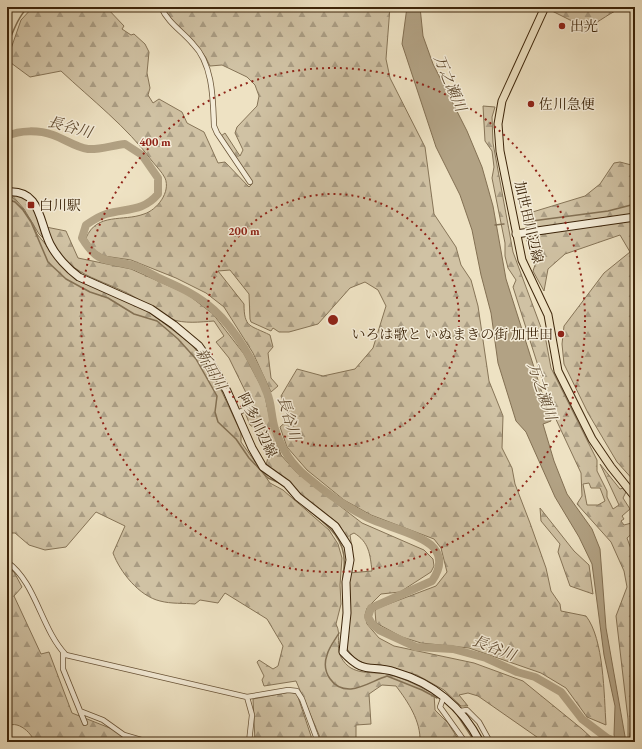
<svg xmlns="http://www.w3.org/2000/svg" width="642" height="749" viewBox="0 0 642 749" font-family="'EB Garamond','Noto Serif JP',serif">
  <defs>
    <pattern id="grass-tufts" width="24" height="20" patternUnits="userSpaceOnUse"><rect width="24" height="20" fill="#d0c2a4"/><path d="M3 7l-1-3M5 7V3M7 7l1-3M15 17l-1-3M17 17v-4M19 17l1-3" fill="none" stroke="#aa9d84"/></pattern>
    <pattern id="forest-firs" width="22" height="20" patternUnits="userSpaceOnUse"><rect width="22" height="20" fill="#d0c2a4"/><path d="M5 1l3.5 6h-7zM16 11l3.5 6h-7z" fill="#aa9d84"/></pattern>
  </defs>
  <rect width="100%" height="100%" fill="#eee2c3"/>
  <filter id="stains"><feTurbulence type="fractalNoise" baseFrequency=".005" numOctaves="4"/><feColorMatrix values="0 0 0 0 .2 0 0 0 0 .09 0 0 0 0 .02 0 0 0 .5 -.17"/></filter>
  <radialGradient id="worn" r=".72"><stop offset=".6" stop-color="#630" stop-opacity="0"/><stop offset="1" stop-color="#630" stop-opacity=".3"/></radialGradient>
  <path fill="url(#grass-tufts)" stroke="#867457" d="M10 193 24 196 36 211 44 239 39 234 24 209Z"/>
  <path fill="url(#forest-firs)" stroke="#867457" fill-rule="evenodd" d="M33 7H106L124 26 122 29 131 35 134 34 145 44 149 52 147 73 150 88 148 95 153 103 159 99 182 112 187 123 204 132 218 163 225 162 249 187 252 184 249 177 221 136 225 133 240 156 243 150 235 133 237 127 257 106 259 96 255 85 247 77 222 65 210 66C200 41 175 30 163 7H390L386 59 390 78 425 147 434 214 456 247 461 265 471 280 478 306 489 381 503 416 502 448 512 468 515 484 530 523 546 568 551 591 560 604 561 611 586 616C604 639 604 695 606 725L587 717 566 688 541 673 469 648 421 643 402 637 376 623 375 611 378 608 436 586 447 572 441 548 434 539 371 515 344 500 307 470 287 447 280 427 290 418 281 396 297 369 323 376 355 369 373 348 386 306 378 290 365 282 350 288 318 324 289 332H279L273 328 271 331 251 322 250 319 249 294 230 270 218 271 244 304C244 328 250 325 270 335L273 347 268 353 271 378 278 386 271 392 253 353 224 307 206 293 176 278 131 260 104 256 94 250 86 238C97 212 123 222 144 214 157 210 171 192 165 178 162 172 156 166 152 161 127 127 92 100 61 71L30 77 7 60 21 20Z
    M554 7H625C611 11 600 22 586 28L552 11Z
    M483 106 495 107 492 117 493 143 513 252 546 341 551 368 597 460V471L607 491V497L613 509 619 505 600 464 620 489 623 488 626 492 623 498 630 509 622 516 624 519 621 521 624 525 635 522V531L627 538 631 549 635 551V716L630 734 632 742H628V719L616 616 627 587 624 571 611 542 577 504 582 496 581 473 553 413 513 287 516 280 508 268 505 256V243L492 178 494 167 492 151 485 141ZM589 483 591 488H600L605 501 598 505H587L583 484Z
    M620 162 635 166V482L617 462 588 413 564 364 562 344 564 326 604 273 630 252 620 235 565 254 548 269 544 291 533 271 535 265 526 238V214L585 196 600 184 614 163Z
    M11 196 23 209 33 224 37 234 73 277 144 308 191 344 205 361 222 392 241 433V442L270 483 283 490 329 530 338 544 342 558 340 585 341 604 336 624C342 635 335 646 341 657 352 678 373 670 391 675 406 679 420 687 434 694L435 710 448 723 460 742H420C421 721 408 702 396 686L382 685 369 694 371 724 356 725V742H322L296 681 264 686 262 680 264 676 257 662 259 660 273 669 278 666 283 646 267 619 225 593 218 603 200 600 195 604C184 603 171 604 160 601 139 596 120 572 113 553L125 526 96 512 66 547 45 550 29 545 15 533H7V197Z
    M46 227 66 231 78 258 131 269 187 294 213 314 244 354 264 392 272 428 281 455 296 472 362 523 424 550 433 559 434 566 431 572 400 592 381 594 367 608 365 615 367 624 379 638 394 646 474 663 523 681 582 729 596 742H544L478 696 468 693 459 695 468 706H461L444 690 417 675 381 665H368L355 659 344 645 349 573 372 571C370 554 369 542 354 533L350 535 352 548 339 524 266 466 269 452 260 432 250 425 242 405 250 401 229 358 216 342 224 336 214 321C200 322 184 324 171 319 157 313 145 302 131 295 92 275 63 275 46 227Z
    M540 508 574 551 589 565 593 594 570 586 558 552 560 544 541 521Z
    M7 567 14 572 22 587 14 596 41 654 49 652 72 713 145 742H33L34 740C30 733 24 727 17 725 14 724 10 725 7 725Z
    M290 692 297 694 313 742H255L253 699Z"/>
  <path fill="#b2a284" stroke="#837053" d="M407 7H420L423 36 433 64 467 131 482 167 493 206 506 279 551 421 543 424 554 461 567 494 592 529 600 549 606 628 626 742H616L614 735 615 706 604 655 592 564 579 537 555 497 526 432 516 421 498 363 491 313 481 275 472 230 460 195 436 147 402 44Z"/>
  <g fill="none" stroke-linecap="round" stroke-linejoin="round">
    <path stroke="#837053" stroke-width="1.5" d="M7 46C13 32 18 17 28 7
      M7 199 15 202 23 210 31 222 48 262 66 279 90 292 108 298 134 314 157 321 178 339 196 359 217 396 215 412 218 422 236 439 249 458 268 478 282 484
      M532 221 608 211 635 204
      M495 225 504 224
      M306 508C326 524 347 538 344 567 343 578 342 588 343 600
      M339 633C335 640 329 647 327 655 321 672 333 690 351 689 363 688 375 680 387 676L422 690 437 698
      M458 716 475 742"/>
    <path stroke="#b2a284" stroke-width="8" d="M7 136C20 130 39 130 53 135 65 139 75 147 88 149 99 150 114 145 125 144L142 155 158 178V194C143 212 126 208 106 214 99 216 92 221 86 225L82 238C99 266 108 258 135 266 143 269 151 274 159 278 179 287 198 295 214 310 236 330 256 365 267 393 272 404 271 417 275 429 281 447 291 464 306 476 325 492 346 507 368 518 385 526 423 535 434 548 443 559 439 571 432 581L371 608 368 617 372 624 379 630 416 647 453 649 486 658 517 672 535 677 561 692 582 719 607 738 618 742"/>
    <defs>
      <path id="street" d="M161 7C168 23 182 31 193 44 213 64 213 99 214 126L217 133 250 182
        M237 413 246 409
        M7 562C36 582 41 629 66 655L247 697 288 690 297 691 302 699 318 742
        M63 652V669L85 723
        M444 696 440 707 465 742
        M247 697 252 715 249 742
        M80 711 103 720 124 735 148 742
        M460 711 467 710 479 722 490 742"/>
      <path id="secondary" d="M7 192C41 189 39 222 50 244 56 256 68 269 79 277L151 309 174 325 199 346 209 360 227 391 252 448 263 467 287 484 298 497 335 526 341 535 348 546 350 560 346 582 347 613 343 652C365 676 370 664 395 672 433 683 462 707 480 742
        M516 234 635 217"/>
      <path id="primary" d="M545 7 502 101 498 124 500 151 522 260 548 315 558 371 592 439 611 467 635 497"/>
    </defs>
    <use href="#street" stroke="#695438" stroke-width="6"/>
    <use href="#secondary" stroke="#3d250a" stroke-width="9"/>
    <use href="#primary" stroke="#3d250a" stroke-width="9"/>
    <use href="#street" stroke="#f4ecd8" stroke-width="4.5"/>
    <use href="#secondary" stroke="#f4ecd8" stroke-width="7"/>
    <use href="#primary" stroke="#eee2c3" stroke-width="7"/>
  </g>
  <g fill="none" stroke="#8f2418" stroke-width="2" stroke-dasharray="2 4">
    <circle cx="333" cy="320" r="126"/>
    <circle cx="333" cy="320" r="252"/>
  </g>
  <g fill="#8f2418" stroke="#f4ecd8" stroke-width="1.5">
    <circle cx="562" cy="26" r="4"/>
    <circle cx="531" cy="104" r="4"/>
    <rect x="27" y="201" width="8" height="8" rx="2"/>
    <circle cx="561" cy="334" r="4"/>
  </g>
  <g text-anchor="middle" stroke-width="3" stroke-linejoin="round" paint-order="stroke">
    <g font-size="14" fill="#3d250a" stroke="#f4ecd8" text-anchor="start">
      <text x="570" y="31">出光</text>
      <text x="539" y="109">佐川急便</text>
      <text x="39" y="210">白川駅</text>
      <text x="553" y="339" text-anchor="end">いろは歌と いぬまきの街 加世田</text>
    </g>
    <g font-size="14" fill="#3d250a" stroke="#f4ecd8">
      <text transform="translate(529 222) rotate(77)" y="5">加世田川辺線</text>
      <text transform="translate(258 425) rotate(64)" y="5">阿多川辺線</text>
    </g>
    <g font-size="15" font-style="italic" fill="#604a2f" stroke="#f4ecd8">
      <text transform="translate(450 83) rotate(67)" y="5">万之瀬川</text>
      <text transform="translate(70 127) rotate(15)" y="5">長谷川</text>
      <text transform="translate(211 369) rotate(60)" y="5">新田川</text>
      <text transform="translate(542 391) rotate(71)" y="5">万之瀬川</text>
      <text transform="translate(289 418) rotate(73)" y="5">長谷川</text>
      <text transform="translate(494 648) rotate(21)" y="5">長谷川</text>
    </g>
  </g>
  <circle cx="333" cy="320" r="6" fill="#8f2418" stroke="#f4ecd8" stroke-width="2"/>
  <g font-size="12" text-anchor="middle" font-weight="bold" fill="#8f2418" stroke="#f4ecd8" stroke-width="3" stroke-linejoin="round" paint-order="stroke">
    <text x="155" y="146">400 m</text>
    <text x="244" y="235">200 m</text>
  </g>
  <rect width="642" height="749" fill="none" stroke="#eee2c3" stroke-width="24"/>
  <rect x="8" y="8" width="626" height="733" fill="none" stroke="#3d250a" stroke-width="2"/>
  <rect x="12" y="12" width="618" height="725" fill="none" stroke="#3d250a"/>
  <rect width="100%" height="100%" filter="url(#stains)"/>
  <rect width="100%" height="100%" fill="url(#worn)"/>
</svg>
